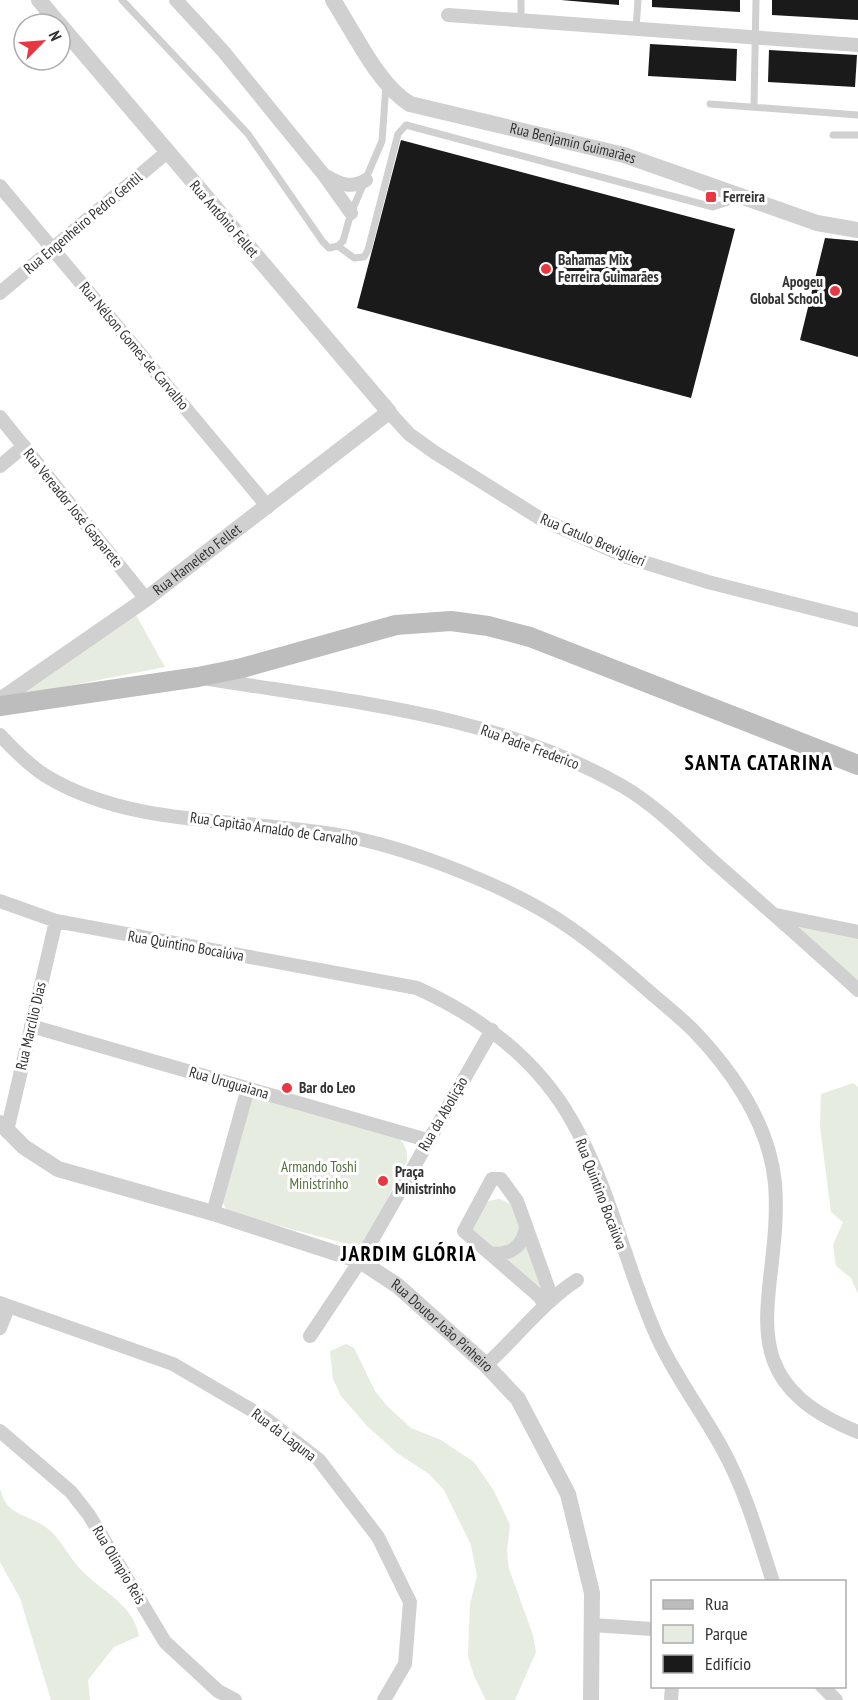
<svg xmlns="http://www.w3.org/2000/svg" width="858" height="1700" viewBox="0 0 858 1700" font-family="'PT Sans Narrow',sans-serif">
  <rect width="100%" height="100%" fill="#fff"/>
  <path fill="#e6ecdf" d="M136 615 165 667 22 695 21 692Z
    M792 922 858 936V984Z
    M853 1083 858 1087V1294L851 1278 836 1266 833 1245 843 1222 831 1212 820 1127 821 1094Z
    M255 1097 394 1134C404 1142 408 1149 407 1161L364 1243 355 1246 228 1212 223 1203 249 1100Z
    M500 1199 515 1206 522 1236 495 1252 472 1232C474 1213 480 1200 500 1199Z
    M524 1239 546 1294 496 1255Z
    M346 1344 354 1348 375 1391 387 1406 411 1428 441 1440 474 1462 494 1491 510 1525 507 1551 509 1569 533 1635 536 1652 515 1700H486L474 1676 468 1656 470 1604 477 1576 471 1545 444 1490 429 1474 397 1453 367 1426 341 1396 333 1379 330 1351Z
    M0 1488C6 1517 27 1513 47 1528 60 1538 66 1552 76 1564 96 1590 133 1601 139 1636L114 1647 88 1680 90 1700H51L20 1598 0 1562Z"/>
  <path fill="#1a1a1a" d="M561 0H619V5Z
    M652 0H740V12L652 7Z
    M772 0H858V20L772 15Z
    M650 44 737 49 736 81 648 76Z
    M769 50 857 55 855 87 768 82Z
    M401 140 735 229 691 398 357 308Z
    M825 238 858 241V357L800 340Z"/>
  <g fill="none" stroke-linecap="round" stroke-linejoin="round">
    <path stroke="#d0d0d0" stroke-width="7" d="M122 0 248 134 323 242 329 248 338 246 354 258 364 257 368 250 398 134 406 125 713 207 738 199
      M521 20V0
      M636 29 638 0
      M710 104 858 115
      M754 106 756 0
      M833 135H858
      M338 246 343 241 351 213 382 141 386 85"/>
    <path stroke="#d0d0d0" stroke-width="14" d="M176 0 223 51 324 175 351 213
      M448 15 858 45
      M326 176C340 184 351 189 366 180
      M0 186 268 507
      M0 293 166 153
      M389 412 409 434 434 452 541 519 627 557 708 582 858 620
      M0 417 146 599
      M0 466 24 446
      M209 679C350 702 497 714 624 787 656 806 685 835 712 860 761 903 810 946 858 990
      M0 735C13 749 30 766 46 776 135 830 251 817 350 837 417 851 513 888 569 927 598 947 626 971 652 994 666 1006 681 1018 694 1031 734 1073 769 1124 775 1183 784 1293 718 1376 858 1432
      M0 901 56 921 417 988C481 1017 537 1059 572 1121 611 1189 626 1270 659 1341 677 1379 703 1413 723 1450 746 1492 758 1536 773 1582
      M776 915 858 932
      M31 1026 427 1140
      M7 1131 56 921
      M213 1213 248 1088
      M489 1253C510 1257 525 1245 526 1225
      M0 1303 173 1364 265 1418 319 1460 378 1537 410 1602 405 1664 384 1700
      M545 1306 540 1297 464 1231 492 1179H501L517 1201 549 1290 550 1301
      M0 1328 8 1308
      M310 1336 360 1261 492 1030
      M486 1365C516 1338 544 1301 577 1280
      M0 1431 71 1492 89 1515 165 1642 218 1691 235 1700
      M592 1625 652 1629
      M822 1686 836 1700
      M671 1700 672 1686"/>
    <g stroke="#d0d0d0" stroke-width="16">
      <path d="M39 0 59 24"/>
      <path id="s1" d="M333 0C354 32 378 85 410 104L624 155 817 223 858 230"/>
      <path id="s2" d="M0 700 146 599 389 412 60 25"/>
      <path id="s3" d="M0 1123 24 1147 58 1169 213 1213 360 1261 398 1286 486 1365 518 1399 568 1494 592 1593 591 1700"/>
    </g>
    <path stroke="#bdbdbd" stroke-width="20" d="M0 706 198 677 242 668 396 625 451 621 488 626 530 637 858 765"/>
  </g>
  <g fill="#e83740" stroke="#fff" stroke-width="2">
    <rect x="705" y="191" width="12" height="12" rx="3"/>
    <circle cx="546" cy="269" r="6"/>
    <circle cx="835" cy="291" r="6"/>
    <circle cx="287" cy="1088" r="6"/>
    <circle cx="383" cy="1181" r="6"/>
  </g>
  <g text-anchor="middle" stroke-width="6" stroke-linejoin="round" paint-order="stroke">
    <g font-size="15" fill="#333" stroke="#fff">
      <text dy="5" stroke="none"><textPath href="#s1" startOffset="298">Rua Benjamin Guimarães</textPath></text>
      <text transform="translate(224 219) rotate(49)" y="5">Rua Antônio Fellet</text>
      <text transform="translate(83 223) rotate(-40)" y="5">Rua Engenheiro Pedro Gentil</text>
      <text transform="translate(134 346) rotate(50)" y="5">Rua Nélson Gomes de Carvalho</text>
      <text transform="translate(73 508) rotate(51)" y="5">Rua Vereador José Gasparete</text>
      <text transform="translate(593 540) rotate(23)" y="5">Rua Catulo Breviglieri</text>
      <text dy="5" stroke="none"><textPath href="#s2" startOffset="242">Rua Hameleto Fellet</textPath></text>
      <text transform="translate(530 747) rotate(20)" y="5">Rua Padre Frederico</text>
      <text transform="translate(274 829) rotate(8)" y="5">Rua Capitão Arnaldo de Carvalho</text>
      <text transform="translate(186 946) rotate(10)" y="5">Rua Quintino Bocaiúva</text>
      <text transform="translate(31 1026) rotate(-77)" y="5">Rua Marcílio Dias</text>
      <text transform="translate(229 1083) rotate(16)" y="5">Rua Uruguaiana</text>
      <text transform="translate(443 1114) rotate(-60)" y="5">Rua da Abolição</text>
      <text transform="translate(601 1194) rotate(69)" y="5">Rua Quintino Bocaiúva</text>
      <text dy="5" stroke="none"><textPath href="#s3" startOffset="495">Rua Doutor João Pinheiro</textPath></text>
      <text transform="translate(284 1435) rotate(37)" y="5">Rua da Laguna</text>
      <text transform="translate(119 1565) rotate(59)" y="5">Rua Olímpio Reis</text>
    </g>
    <g font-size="15" font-weight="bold" fill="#333" stroke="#fff" text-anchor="start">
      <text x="723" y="202">Ferreira</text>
      <text x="558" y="265">Bahamas Mix<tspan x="558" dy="17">Ferreira Guimarães</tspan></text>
      <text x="823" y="287" text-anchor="end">Apogeu<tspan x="823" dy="17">Global School</tspan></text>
      <text x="299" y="1093">Bar do Leo</text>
      <text x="395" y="1177">Praça<tspan x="395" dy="17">Ministrinho</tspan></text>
    </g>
    <g font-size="15" fill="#55713e" stroke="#fff">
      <text x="319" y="1172">Armando Toshi<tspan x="319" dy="17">Ministrinho</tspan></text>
    </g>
    <g font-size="21" font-weight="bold" letter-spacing="1.5" fill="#000" stroke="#fff">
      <text x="759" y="770">SANTA CATARINA</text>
      <text x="409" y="1261">JARDIM GLÓRIA</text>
    </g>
  </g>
  <rect x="651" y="1580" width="195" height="108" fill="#ffffff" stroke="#adadad" stroke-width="1.5"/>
  <rect x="663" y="1600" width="30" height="9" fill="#bdbdbd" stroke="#adadad" stroke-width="1.5"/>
  <text x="705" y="1610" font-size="18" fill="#333333">Rua</text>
  <rect x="663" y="1625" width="30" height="18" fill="#e6ecdf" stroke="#adadad" stroke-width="1.5"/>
  <text x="705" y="1640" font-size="18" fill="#333333">Parque</text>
  <rect x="663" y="1655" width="30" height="18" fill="#1a1a1a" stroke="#adadad" stroke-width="1.5"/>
  <text x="705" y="1670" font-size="18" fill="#333333">Edifício</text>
  <g transform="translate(42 42) rotate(65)"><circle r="28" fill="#ffffff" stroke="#adadad" stroke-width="1.5"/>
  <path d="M0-4.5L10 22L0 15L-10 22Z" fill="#e83740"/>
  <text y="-9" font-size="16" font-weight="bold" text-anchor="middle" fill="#333333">N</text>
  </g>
</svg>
